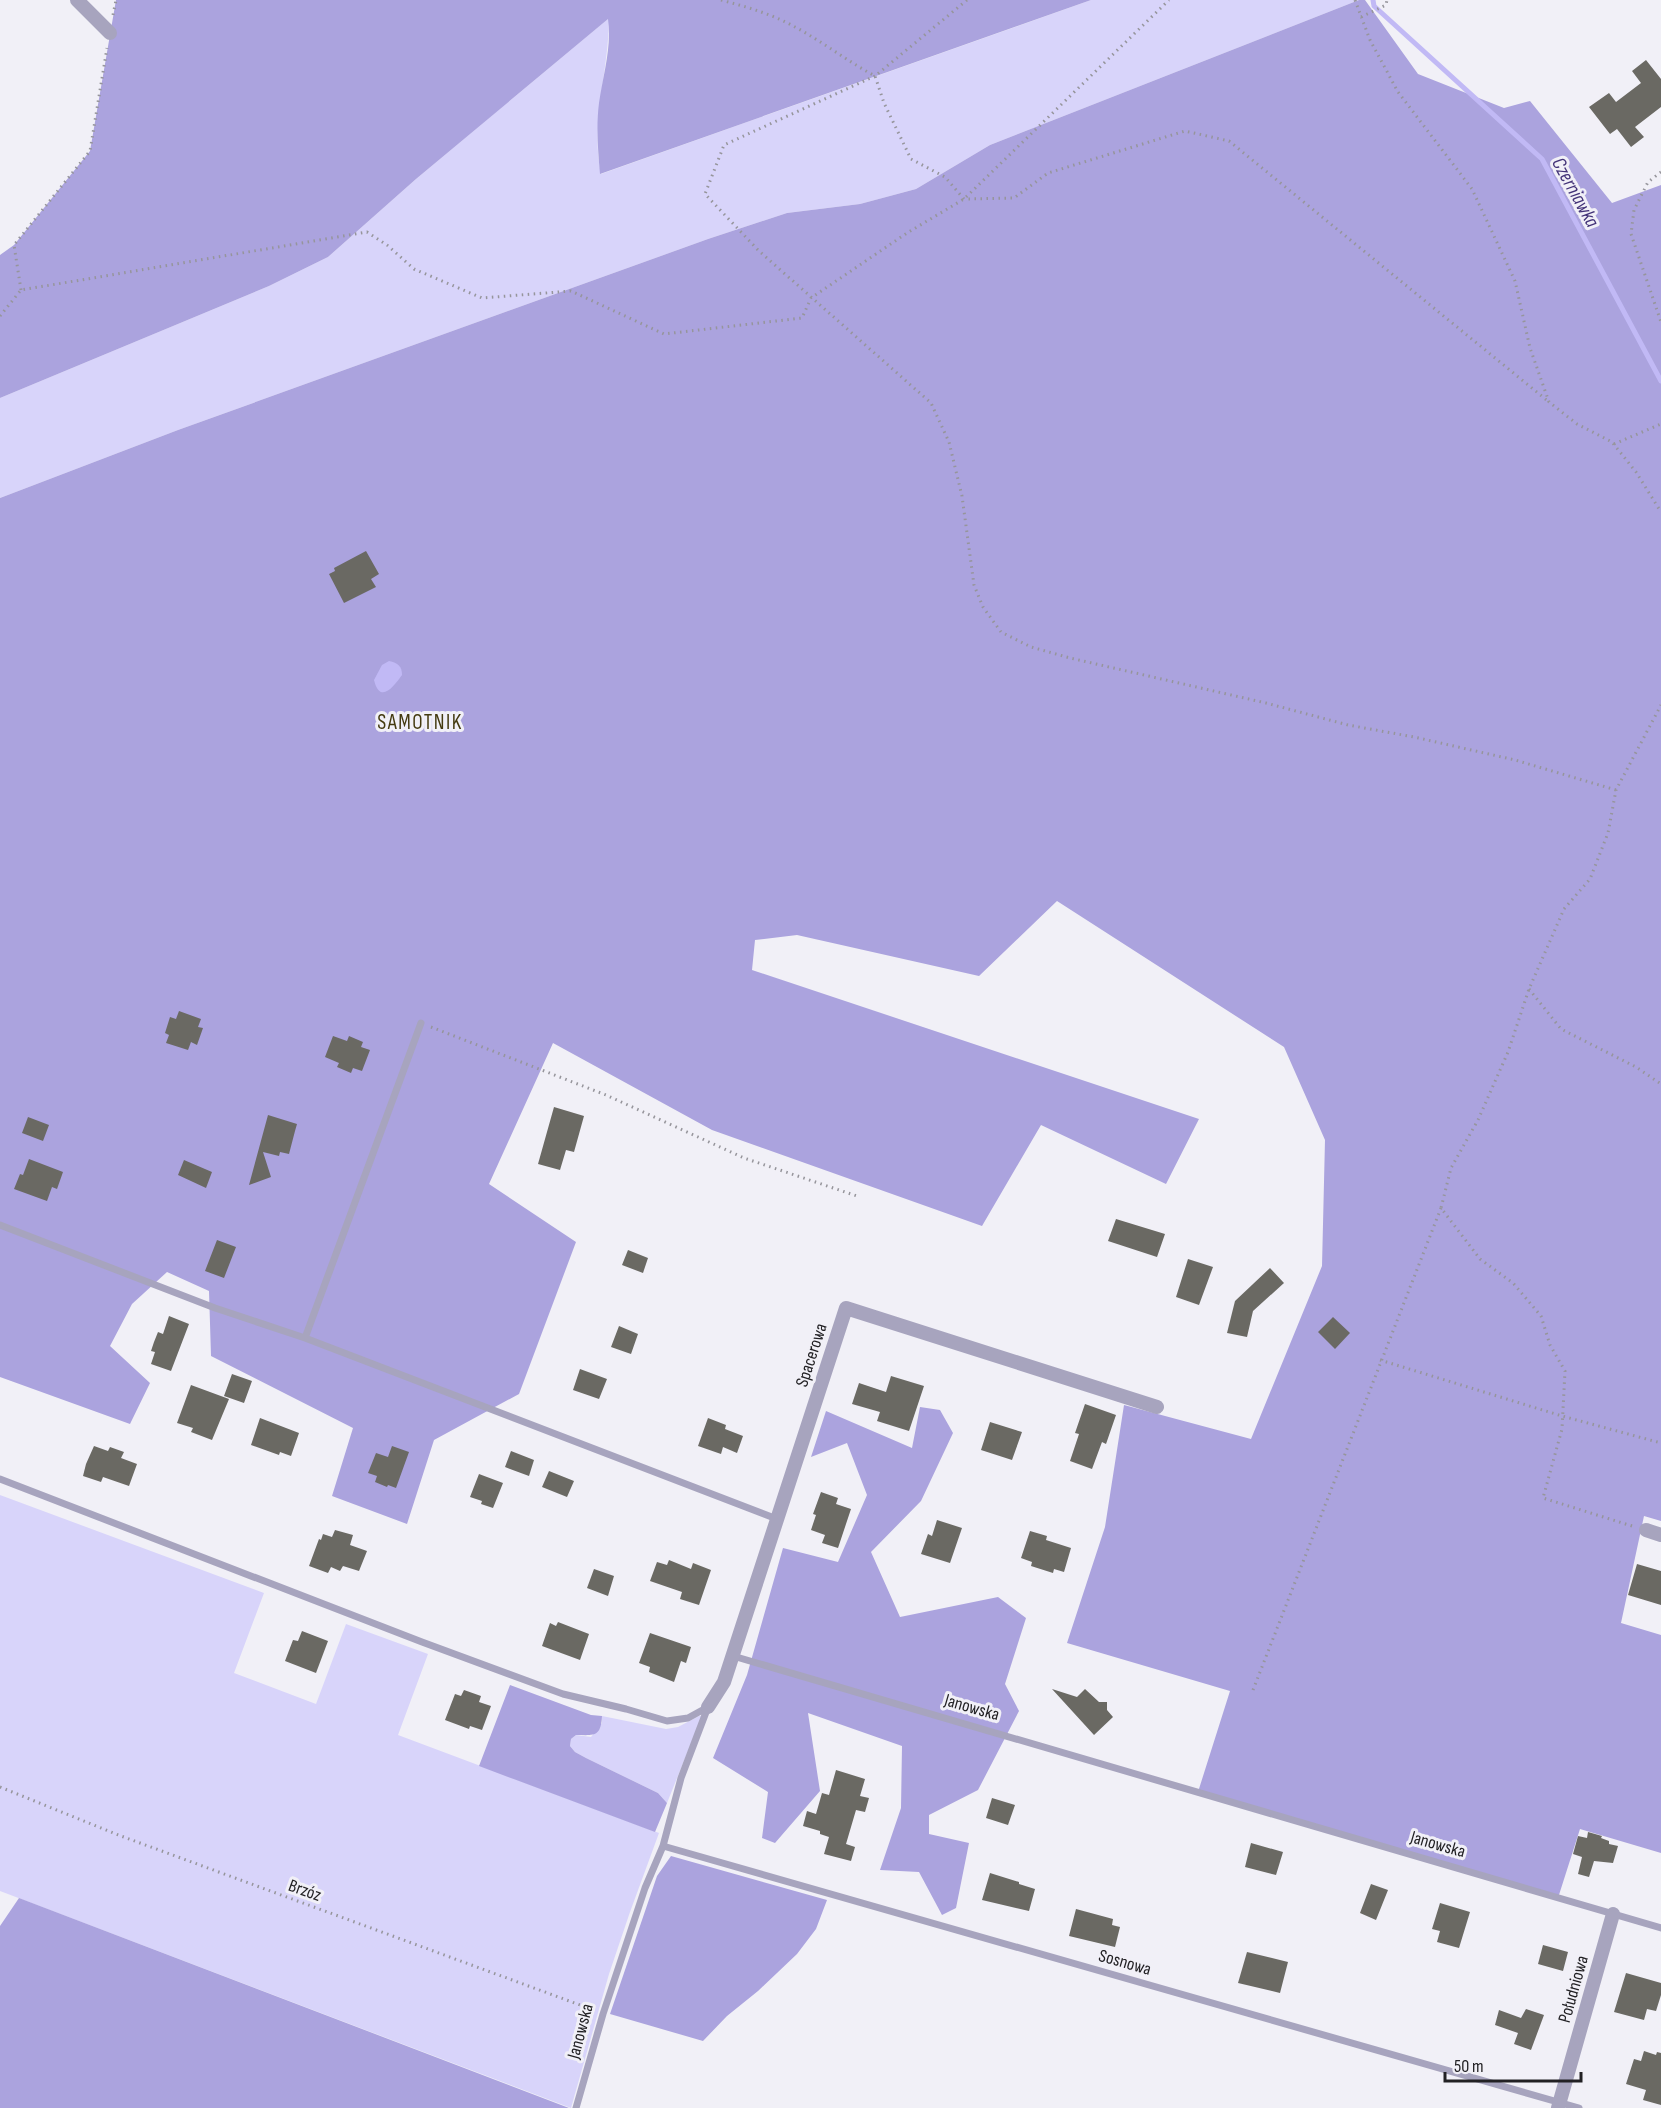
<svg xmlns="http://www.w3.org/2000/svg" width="1661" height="2108" viewBox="0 0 1661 2108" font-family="'Sofia Sans Condensed',sans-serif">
  <rect width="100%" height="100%" fill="#f1f0f7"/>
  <path fill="#d8d4fa" d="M1091 0H1359L990 145 916 189 860 204 787 213 708 239 178 430 0 498V398L269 286 328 257 416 179 609 18C609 71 590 122 601 174Z
    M0 1495 264 1593 234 1673 316 1704 346 1624 428 1654 398 1735 659 1833 630 1912 609 1974 571 2108 0 1891Z
    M602 1716 666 1729 678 1727 699 1716H702L667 1803 658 1793 586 1758 575 1752 570 1746 571 1739 576 1735 591 1737 602 1723Z"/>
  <path fill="#aba3de" d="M116 0H1091L600 174C598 150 596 127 599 103 603 75 612 47 608 19L416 179 328 257 269 286 0 398V255L14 245 90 151Z
    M1359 0H1365L1418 74 1504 108 1530 101 1612 203 1661 185V1521L1644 1516 1621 1623 1661 1635V1853L1580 1829 1558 1898 1198 1792 1230 1691 1067 1643 1105 1527 1124 1405 1251 1439 1322 1266 1325 1140 1284 1047 1057 901 979 976 797 935 755 940 752 970 1199 1119 1166 1184 1041 1125 982 1226 712 1130 553 1043 489 1184 576 1242 519 1394 434 1440 407 1524 332 1496 353 1428 211 1356 209 1291 167 1272 132 1304 110 1346 150 1383 130 1424 0 1377V498L178 430 708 239 787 213 860 204 916 189 990 145Z
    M920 1407 940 1410 953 1433 921 1501 871 1552 900 1617 998 1597 1026 1618 1005 1684 1019 1711 978 1790 929 1815V1834L969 1843 956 1908 942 1915 919 1872 880 1870 901 1808 902 1746 808 1713 820 1791 775 1843 762 1838 768 1792 713 1758 747 1675 783 1548 838 1562 867 1495 847 1443 811 1457 826 1411 912 1448Z
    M510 1685 591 1715 602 1716C601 1738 593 1735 576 1735L571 1739 570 1746 575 1752 586 1758 658 1793 667 1803 655 1832 479 1766Z
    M671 1856 827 1900 816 1929 797 1954 758 1991 727 2016 703 2041 610 2014 657 1876Z
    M19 1898 569 2108H0V1926Z"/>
  <path fill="#c1b9f5" d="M389 661C398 663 402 666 402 675 394 686 380 705 374 680L382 665Z"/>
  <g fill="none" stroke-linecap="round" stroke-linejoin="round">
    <path stroke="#c1b9f5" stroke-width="5" d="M1373 0 1374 6 1542 159 1661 381"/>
  </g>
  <path fill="#6a6963" d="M1646 60 1661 79V107L1635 127 1644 137 1631 147 1617 129 1610 134 1589 107 1609 93 1616 102 1641 83 1632 71Z
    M366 551 379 574 371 579 376 587 344 603 329 574 335 571 334 568Z
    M179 1011 201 1019 198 1027 203 1028 197 1045 191 1042 188 1050 166 1043 169 1035 165 1033 170 1017 176 1019Z
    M333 1036 347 1041 349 1036 363 1042 361 1047 370 1050 362 1071 353 1068 351 1073 337 1067 339 1063 325 1057Z
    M554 1107 584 1116 574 1152 566 1150 560 1170 538 1164Z
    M268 1115 297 1124 295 1131 289 1154 280 1152 279 1156 263 1152 271 1177 249 1185Z
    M28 1117 49 1125 43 1141 22 1133Z
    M29 1159 63 1172 57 1189 52 1187 47 1201 14 1189 20 1174 23 1175Z
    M184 1160 212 1172 206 1188 178 1175Z
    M1116 1219 1165 1234 1157 1257 1108 1241Z
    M217 1240 236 1247 224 1278 205 1271Z
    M628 1250 648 1258 643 1273 622 1265Z
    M1188 1259 1213 1267 1199 1305 1176 1297Z
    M1270 1268 1284 1283 1253 1311 1247 1337 1227 1333 1235 1301Z
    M169 1316 189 1324 171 1371 151 1364 155 1352 151 1351 154 1342 158 1332 163 1334Z
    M1333 1317 1350 1333 1335 1349 1318 1332Z
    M619 1326 638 1334 631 1354 611 1347Z
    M580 1369 607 1379 599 1399 573 1390Z
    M232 1374 252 1381 244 1403 224 1396Z
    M891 1376 924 1386 909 1431 877 1421 880 1412 852 1404 859 1383 886 1392Z
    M191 1385 229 1399 212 1440 191 1432 193 1428 177 1423Z
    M1085 1404 1116 1415 1106 1444 1102 1442 1092 1469 1070 1461 1079 1434 1075 1433Z
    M260 1418 299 1433 291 1456 280 1452 279 1455 251 1445Z
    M708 1418 726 1425 725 1429 743 1436 737 1453 723 1447 721 1454 698 1446Z
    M990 1422 1022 1432 1012 1460 981 1450Z
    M94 1446 108 1451 110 1447 124 1452 121 1458 137 1464 129 1486 103 1477 101 1482 83 1476 86 1464Z
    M392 1446 409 1452 396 1488 388 1485 387 1487 375 1482 377 1476 368 1473 376 1453 388 1457Z
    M511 1451 534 1460 529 1476 505 1467Z
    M549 1471 574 1481 567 1497 542 1487Z
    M479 1474 503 1483 493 1508 481 1504 482 1501 470 1497Z
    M821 1492 838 1498 836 1504 851 1509 838 1548 822 1543 825 1535 811 1530 816 1515 813 1514Z
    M937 1520 962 1528 950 1563 921 1554 928 1534 932 1536Z
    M335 1530 353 1535 350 1545 367 1551 359 1571 343 1566 340 1571 331 1567 328 1573 309 1566 319 1539 321 1540 323 1534 332 1537Z
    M1030 1531 1047 1536 1046 1540 1071 1548 1064 1572 1054 1569 1053 1573 1031 1566 1032 1562 1021 1558Z
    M669 1560 691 1569 693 1563 711 1570 699 1605 680 1599 682 1592 650 1581 657 1562 667 1565Z
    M1637 1564 1661 1571V1605L1628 1595Z
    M594 1569 614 1576 608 1596 587 1588Z
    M558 1622 589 1634 580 1660 542 1646 550 1623 556 1626Z
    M302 1631 328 1641 316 1673 285 1661 293 1640 298 1641Z
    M650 1633 691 1647 686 1663 681 1661 674 1682 649 1672 650 1667 639 1663Z
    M1052 1689 1077 1697 1085 1689 1099 1702H1107V1710L1113 1717 1094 1735Z
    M464 1690 481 1696 479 1702 491 1706 482 1730 470 1726 469 1729 445 1720 455 1694 461 1696Z
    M836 1770 865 1779 860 1796 869 1798 865 1812 856 1810 846 1844 855 1847 851 1861 824 1854 829 1837 820 1834V1831L803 1826 807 1811 816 1814 822 1793 829 1795Z
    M992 1798 1015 1805 1008 1825 986 1818Z
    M1588 1832 1602 1836 1601 1838 1609 1841V1844L1618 1846 1613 1863 1594 1861 1589 1877 1578 1874 1582 1857 1573 1854 1578 1836 1587 1838Z
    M1251 1843 1283 1852 1276 1875 1245 1867Z
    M990 1873 1019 1882V1884L1035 1889 1029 1911 982 1900Z
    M1371 1884 1388 1890 1376 1920 1360 1913Z
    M1440 1903 1470 1912 1459 1948 1437 1942 1440 1931 1432 1929Z
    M1076 1909 1113 1919 1112 1925 1120 1927 1115 1947 1069 1936Z
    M1543 1945 1568 1952 1563 1971 1538 1964Z
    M1247 1952 1288 1962 1280 1993 1238 1983Z
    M1626 1973 1661 1983V1995L1656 2011 1647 2009 1644 2020 1614 2012Z
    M1526 2009 1544 2015 1531 2050 1514 2044 1518 2033 1495 2025 1499 2010 1521 2018Z
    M1644 2051 1656 2055 1657 2052 1661 2053V2105L1643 2100 1646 2090 1626 2084 1634 2059 1641 2061Z"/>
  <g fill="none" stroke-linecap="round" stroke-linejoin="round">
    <path stroke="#96959b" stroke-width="3" stroke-dasharray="1.5 4.5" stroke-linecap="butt" d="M721 0C747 7 772 14 795 27 823 42 847 61 875 76
      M967 0 875 76 884 103 911 159 945 177 964 199 1014 198 1048 173 1185 131 1229 141 1549 402
      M1355 0 1370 40 1398 92 1472 189 1515 281 1530 348 1549 402 1577 424 1612 442 1636 472 1661 512
      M113 15 116 0
      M1361 17 1386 5 1387 0
      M875 76 724 145 705 194 759 251 931 403 949 442 962 496 974 585 983 607 1001 632 1031 647 1070 658 1266 703 1348 725 1414 737 1515 760 1616 790
      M1661 172 1648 182 1634 210 1631 234 1661 322
      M21 290 14 245 90 151 107 48
      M0 316 21 290 367 232 387 245 414 269 482 298 571 291 664 334 802 318 811 298 907 233 964 199 1169 0
      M1614 444 1661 424
      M1529 989 1561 1029 1636 1067 1661 1084
      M431 1027 606 1095 744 1158 860 1197
      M1380 1360 1562 1416 1661 1443
      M1632 1526 1543 1498 1562 1429 1565 1371 1550 1345 1541 1316 1513 1283 1480 1259 1441 1208 1451 1168 1478 1120 1508 1052 1529 989 1564 909 1590 879 1608 833 1616 790 1661 705
      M1253 1690 1441 1208
      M0 1787 121 1836 591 2009"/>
    <path stroke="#a7a4be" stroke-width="7" d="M0 1225 215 1308 305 1338 777 1519
      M305 1338 421 1023
      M0 1479 422 1642 563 1694 626 1709 667 1721 688 1718 708 1707
      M733 1656 1661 1928
      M663 1846 1579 2108
      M576 2108 603 2014 645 1888 663 1846 681 1778 708 1707"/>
    <path stroke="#a7a4be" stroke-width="14" d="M77 0 110 33
      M1646 1530 1661 1535
      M708 1707 724 1682 846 1308 1157 1407
      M1558 2108 1613 1914"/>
  </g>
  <g text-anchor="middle" stroke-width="6" stroke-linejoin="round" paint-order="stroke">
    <g font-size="18" fill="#222124" stroke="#f1f0f7">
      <text transform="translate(811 1355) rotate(-72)" y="6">Spacerowa</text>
      <text transform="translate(972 1707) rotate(16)" y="6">Janowska</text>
      <text transform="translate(1438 1844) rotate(16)" y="6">Janowska</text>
      <text transform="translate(305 1890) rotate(20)" y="6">Brzóz</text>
      <text transform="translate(1125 1962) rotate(16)" y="6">Sosnowa</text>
      <text transform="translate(1573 1989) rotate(-74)" y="6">Południowa</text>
      <text transform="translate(580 2031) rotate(-75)" y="6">Janowska</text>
    </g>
    <g font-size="20" font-style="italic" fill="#433378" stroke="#f1f0f7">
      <text transform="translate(1576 192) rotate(61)" y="7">Czerniawka</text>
    </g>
    <g font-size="21" letter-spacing="1.5" fill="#443a10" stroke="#f1f0f7">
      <text x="420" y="729">SAMOTNIK</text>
    </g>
  </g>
  <path d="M1445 2072v9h136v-9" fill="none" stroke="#222124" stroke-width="3"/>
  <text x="1454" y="2072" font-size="18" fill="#222124" stroke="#f1f0f7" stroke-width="4.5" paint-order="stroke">50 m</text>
</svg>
